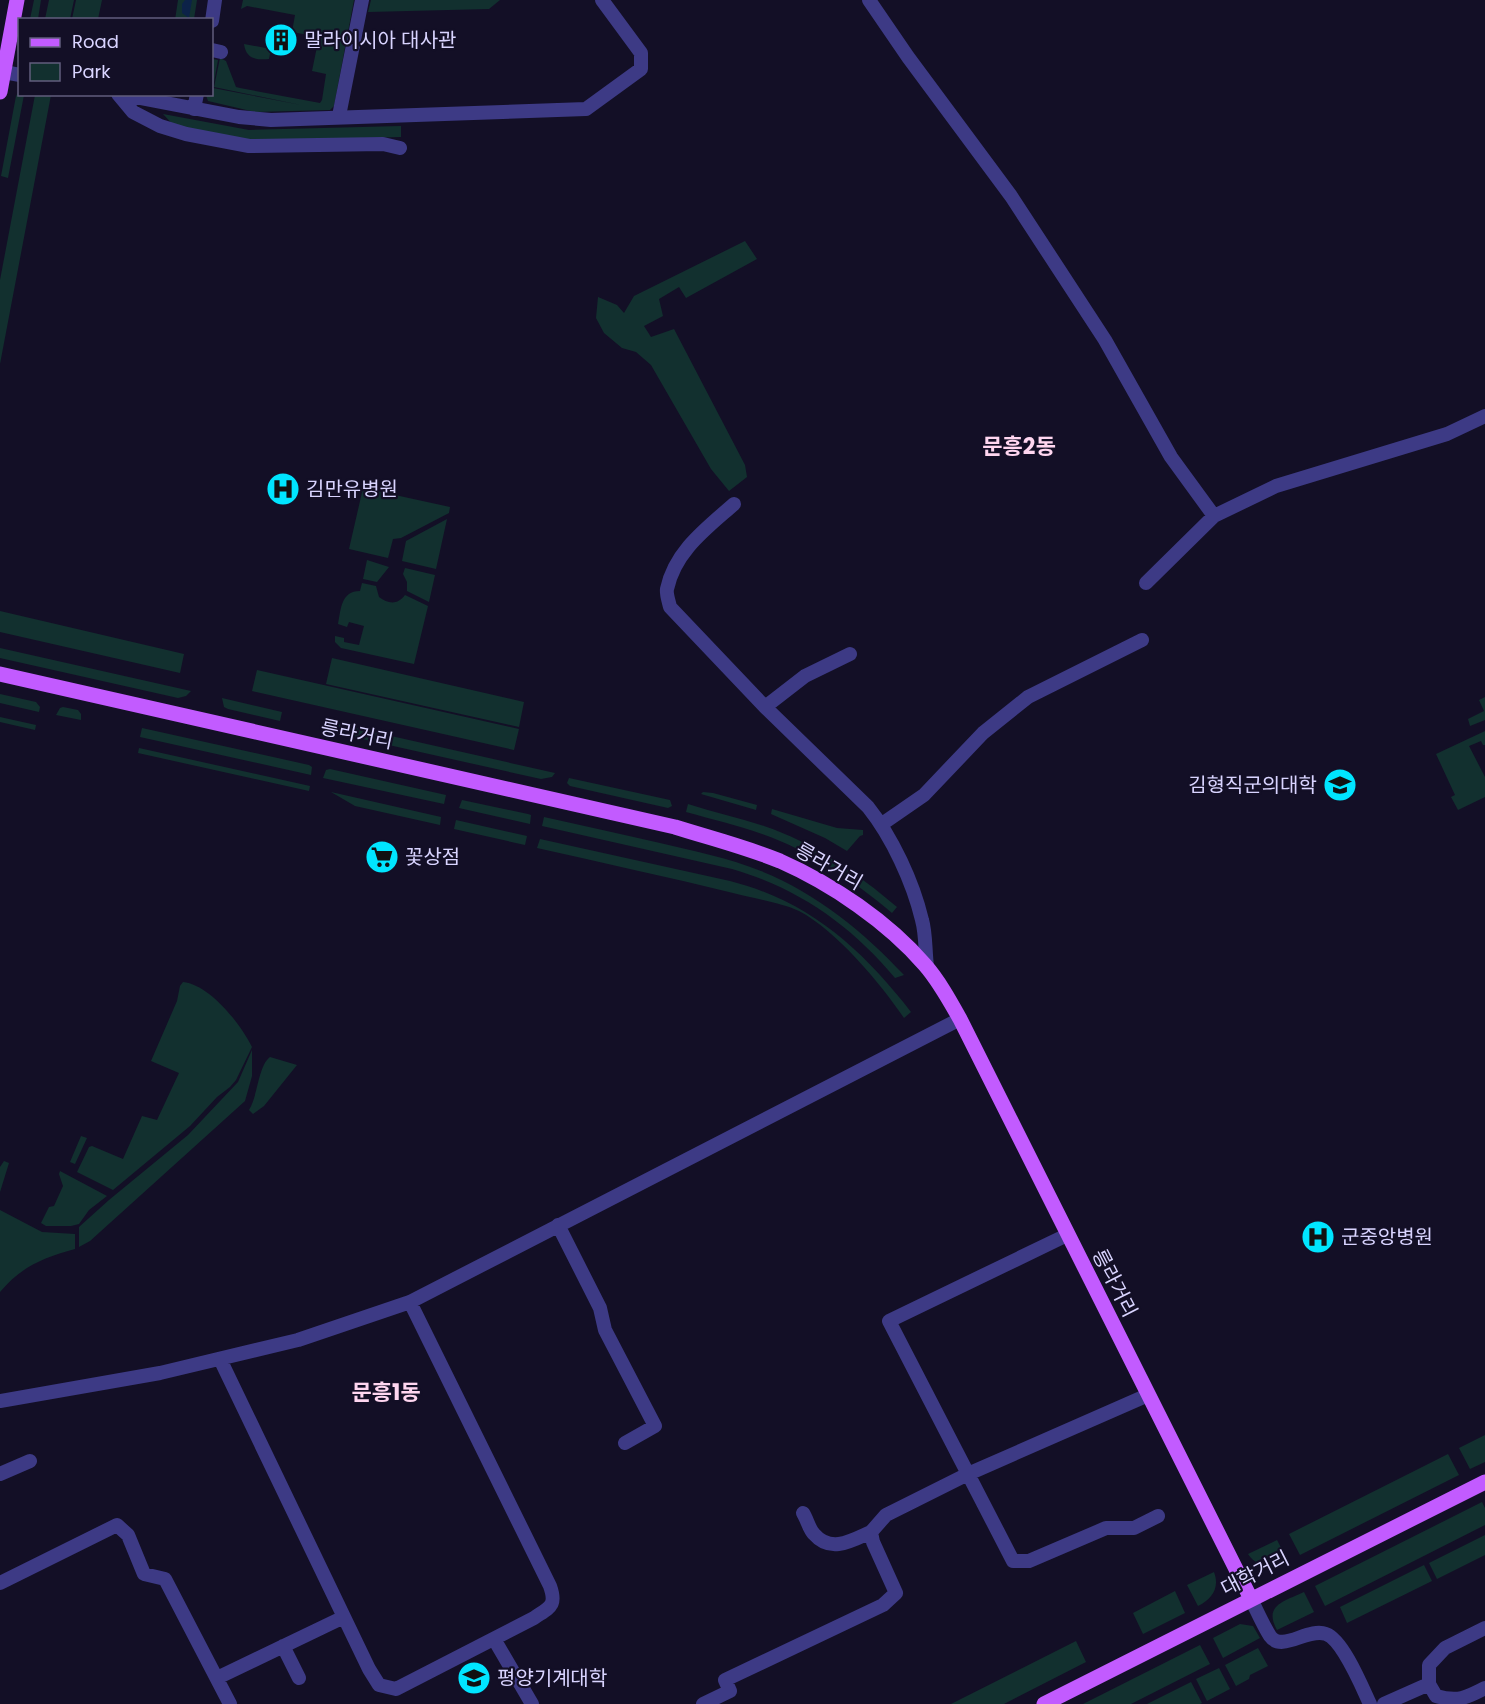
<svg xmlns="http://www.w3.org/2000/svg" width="1485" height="1704" viewBox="0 0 1485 1704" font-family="Poppins,'Noto Sans KR',sans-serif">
  <rect width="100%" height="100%" fill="#130f26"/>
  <path fill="#12302f" d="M34 0H41L38 19H30Z
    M49 0H74L70 19H45Z
    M76 0H102L98 19H72Z
    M178 0H197L194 19 175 20Z
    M243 0H354L334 106 330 110 255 112 208 101 206 95 212 94 213 59 218 60 213 88 301 105 214 87 220 58 226 61 236 87 240 88 320 103 322 100 326 74 312 71 319 37 292 32 295 15 247 6 241 9Z
    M371 0H500L489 9 368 12Z
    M244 44 271 49 269 59C256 60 246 59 244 44Z
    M19 91 20 94 24 95 8 178 1 176 16 96Z
    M35 95H51L0 364V280Z
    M163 114 249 130 401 126V137L243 141 177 129Z
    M745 241 757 259 686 298 679 287 659 299 663 316 644 326 651 337 674 329 745 465 747 477 729 491 711 469 651 365 636 352 622 348 604 333 596 318 598 297 617 305 624 313 634 296Z
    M363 488 450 507 449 513 401 538 393 539 388 558 349 549Z
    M447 519 436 569 402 561 406 541Z
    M367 560 389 567 377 582 363 579Z
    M405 568 435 575 429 602 407 591V582L403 574Z
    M362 583 376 586 379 597C388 604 398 605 405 595L428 606 414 664 341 648 335 642V636L344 638V642L359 645 364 626 349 622 347 627 338 624C341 609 341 591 360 591Z
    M0 611 184 654 180 673 0 632Z
    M0 648 191 691 186 696 178 698 0 658Z
    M332 658 524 702 519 727 326 684Z
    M257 670 519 729 514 750 252 691Z
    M0 694 36 702 40 707 39 712 0 703Z
    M1485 697V720L1470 726 1468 719 1484 711 1479 700Z
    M222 698 282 712 280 721 228 709 224 707Z
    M63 707 78 710 81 714V720L56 715 60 708Z
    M0 717 36 725 35 730 0 722Z
    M329 722 555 773 552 777 541 779 326 731Z
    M142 728 309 765 312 767 311 775 140 737Z
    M1485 731V745H1483L1481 741 1469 746 1485 777V797L1458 810 1451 797 1455 795 1436 754Z
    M139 748 310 786 309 791 138 753Z
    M330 769 446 795 444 804 323 778 326 770Z
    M569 778 670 800 672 806 668 808 570 786 567 783Z
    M331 792 441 817 440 825 355 806Z
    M703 792 713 793 757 805 756 810 701 794Z
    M462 800 528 814 531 815 530 824 459 808Z
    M688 804C713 812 739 818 764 826 814 843 857 873 897 907L892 913C853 880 811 851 762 834 737 825 711 819 686 812Z
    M772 809 837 828 863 830V835L860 836 847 851 825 838 771 814Z
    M544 817C583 826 622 834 660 843 694 851 729 858 761 871 816 893 864 932 904 975L895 978C851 925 798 888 732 869L542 826Z
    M456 820 527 836 525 845 454 829Z
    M540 839 730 881C809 901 862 949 911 1012L904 1018C880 983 837 931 799 911 783 903 752 898 733 893 668 877 603 863 537 848Z
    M183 982C210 985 240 1023 252 1047L236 1080 230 1087 217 1097 190 1126 113 1190 77 1172 89 1147 92 1146 123 1159 142 1116 157 1120 179 1073 151 1061 177 1001 180 986Z
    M252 1050V1076L245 1101 90 1241 79 1247V1227L109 1200 188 1135 238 1082Z
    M270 1057 297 1065 264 1106 253 1114 249 1110C258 1096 258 1066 270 1057Z
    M81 1136 87 1138 75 1164 70 1162Z
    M4 1161 9 1163 0 1192V1167Z
    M60 1171 107 1196 89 1210 79 1224 71 1226H46L41 1223 49 1207 54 1206 63 1186 59 1174Z
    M0 1210 42 1232 75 1234V1249C43 1258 22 1266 0 1292Z
    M1485 1435V1462L1470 1469 1459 1448Z
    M1448 1454 1459 1475 1300 1555 1289 1534Z
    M1482 1502 1485 1508V1525L1325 1606 1315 1586Z
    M1485 1535V1555L1437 1579 1429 1563Z
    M1277 1540 1288 1561C1274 1568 1258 1569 1248 1554Z
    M1424 1565 1432 1581 1347 1623 1340 1607Z
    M1214 1572C1220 1588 1212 1599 1198 1606L1187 1585Z
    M1175 1591 1185 1613 1143 1634 1133 1613Z
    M1304 1592 1314 1612 1277 1630C1263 1605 1285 1601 1304 1592Z
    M1240 1624 1253 1626 1260 1638 1223 1658 1213 1638Z
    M1076 1641 1086 1662 1004 1704H951Z
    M1200 1645 1210 1664 1131 1704H1083Z
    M1258 1648 1268 1666 1250 1675 1249 1679 1236 1686 1225 1665Z
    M1219 1668 1230 1689 1207 1701 1196 1679Z
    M1191 1682 1202 1703 1200 1704H1147Z"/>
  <path fill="#0c2248" d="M185 0H192L189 18 182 13V4Z"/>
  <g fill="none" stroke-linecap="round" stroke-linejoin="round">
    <path stroke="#3d3a85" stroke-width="14" d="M869 0 908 57 1011 196 1105 340 1171 457 1214 516 1146 583
      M212 21 215 0
      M212 50 221 52
      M4 72 20 75
      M118 94 133 112 160 126 186 134 249 146 383 144 400 148
      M119 94 239 117 271 120 586 109 641 69V53L602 0
      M194 109 197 94
      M339 116 362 0
      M734 504C707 528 675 551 667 589 666 594 669 602 670 607L765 707 868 807C892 837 913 882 922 920 926 934 925 951 927 966
      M1214 516 1276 486 1447 434 1485 416
      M765 707 805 676 850 654
      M882 824 924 795 983 733 1028 697 1142 640
      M558 1225 600 1308 605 1330 655 1426 625 1443
      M1067 1235 889 1321 1013 1561H1029L1106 1528H1134L1158 1516
      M220 1359 369 1669 379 1685 396 1689 534 1618C550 1607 557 1606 550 1586L410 1302
      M0 1401 160 1373 298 1340 410 1302 960 1019
      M0 1474 30 1461
      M803 1513C807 1519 809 1529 814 1534 831 1554 853 1540 871 1532
      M0 1583 117 1525 128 1535 144 1574 165 1579 230 1704
      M1251 1599C1257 1611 1263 1625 1270 1636 1282 1653 1308 1627 1326 1634 1343 1640 1362 1687 1370 1704
      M494 1639 532 1704
      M283 1646 299 1678
      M217 1678 344 1617
      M1429 1684 1436 1696C1458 1702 1466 1698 1485 1688
      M703 1704 730 1691 725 1680 883 1605 896 1593 873 1542 871 1532 886 1515 968 1474 1148 1395
      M1384 1704 1429 1684V1665L1445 1648 1485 1628"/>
    <path stroke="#c25bff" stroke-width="15" d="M0 92 17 0
      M0 674 675 827C710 838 746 847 780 861 832 884 888 922 925 965 939 981 950 1001 960 1019L1251 1599
      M1044 1704 1485 1482"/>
  </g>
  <defs>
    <symbol id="building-disc" viewBox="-11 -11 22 22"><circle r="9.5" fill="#00e5ff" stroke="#130f26"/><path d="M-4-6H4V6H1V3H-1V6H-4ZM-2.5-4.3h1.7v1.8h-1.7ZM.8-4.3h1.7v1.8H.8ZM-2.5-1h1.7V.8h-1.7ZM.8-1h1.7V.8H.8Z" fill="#111"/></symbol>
    <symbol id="hospital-disc" viewBox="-11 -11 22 22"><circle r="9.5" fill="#00e5ff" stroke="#130f26"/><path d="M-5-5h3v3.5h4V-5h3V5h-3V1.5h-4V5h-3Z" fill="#111"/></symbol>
    <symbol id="university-disc" viewBox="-11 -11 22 22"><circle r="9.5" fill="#00e5ff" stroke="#130f26"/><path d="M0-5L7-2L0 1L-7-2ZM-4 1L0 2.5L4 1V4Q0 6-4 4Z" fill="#111"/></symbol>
    <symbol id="supermarket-disc" viewBox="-11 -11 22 22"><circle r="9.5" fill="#00e5ff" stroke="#130f26"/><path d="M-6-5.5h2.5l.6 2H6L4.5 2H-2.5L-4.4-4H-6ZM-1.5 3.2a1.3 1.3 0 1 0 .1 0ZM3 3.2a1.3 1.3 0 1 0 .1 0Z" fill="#111"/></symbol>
  </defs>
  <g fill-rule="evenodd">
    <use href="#building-disc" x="262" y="21" width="38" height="38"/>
    <use href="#hospital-disc" x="264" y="470" width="38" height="38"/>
    <use href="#university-disc" x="1321" y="766" width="38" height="38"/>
    <use href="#supermarket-disc" x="363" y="838" width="38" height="38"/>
    <use href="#hospital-disc" x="1299" y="1218" width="38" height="38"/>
    <use href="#university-disc" x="455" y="1659" width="38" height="38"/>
  </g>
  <g text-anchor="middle" stroke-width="4.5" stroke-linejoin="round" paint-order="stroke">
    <g font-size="20" fill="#d9d4ff" stroke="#130f26" text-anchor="start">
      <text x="304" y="47">말라이시아 대사관</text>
      <text x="306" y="496">김만유병원</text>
      <text x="1317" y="792" text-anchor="end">김형직군의대학</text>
      <text x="405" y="864">꽃상점</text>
      <text x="1341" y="1244">군중앙병원</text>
      <text x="497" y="1685">평양기계대학</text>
    </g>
    <g font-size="20" fill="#d9d4ff" stroke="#130f26">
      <text transform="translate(357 734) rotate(12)" y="7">릉라거리</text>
      <text transform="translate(829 866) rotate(30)" y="7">릉라거리</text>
      <text transform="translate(1115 1283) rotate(63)" y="7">릉라거리</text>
      <text transform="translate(1255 1573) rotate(-27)" y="7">대학거리</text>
    </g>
    <g font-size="22" font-weight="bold" fill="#ffd6f0" stroke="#130f26">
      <text x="1019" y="454">문흥2동</text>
      <text x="386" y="1400">문흥1동</text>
    </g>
  </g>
  <rect x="18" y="18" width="195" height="78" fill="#130f26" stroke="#625e7d" stroke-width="1.5"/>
  <rect x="30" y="38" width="30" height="9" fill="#c25bff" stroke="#625e7d" stroke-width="1.5"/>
  <text x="72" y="48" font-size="18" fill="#d9d4ff">Road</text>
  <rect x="30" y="63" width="30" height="18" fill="#12302f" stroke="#625e7d" stroke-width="1.5"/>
  <text x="72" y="78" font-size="18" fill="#d9d4ff">Park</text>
</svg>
